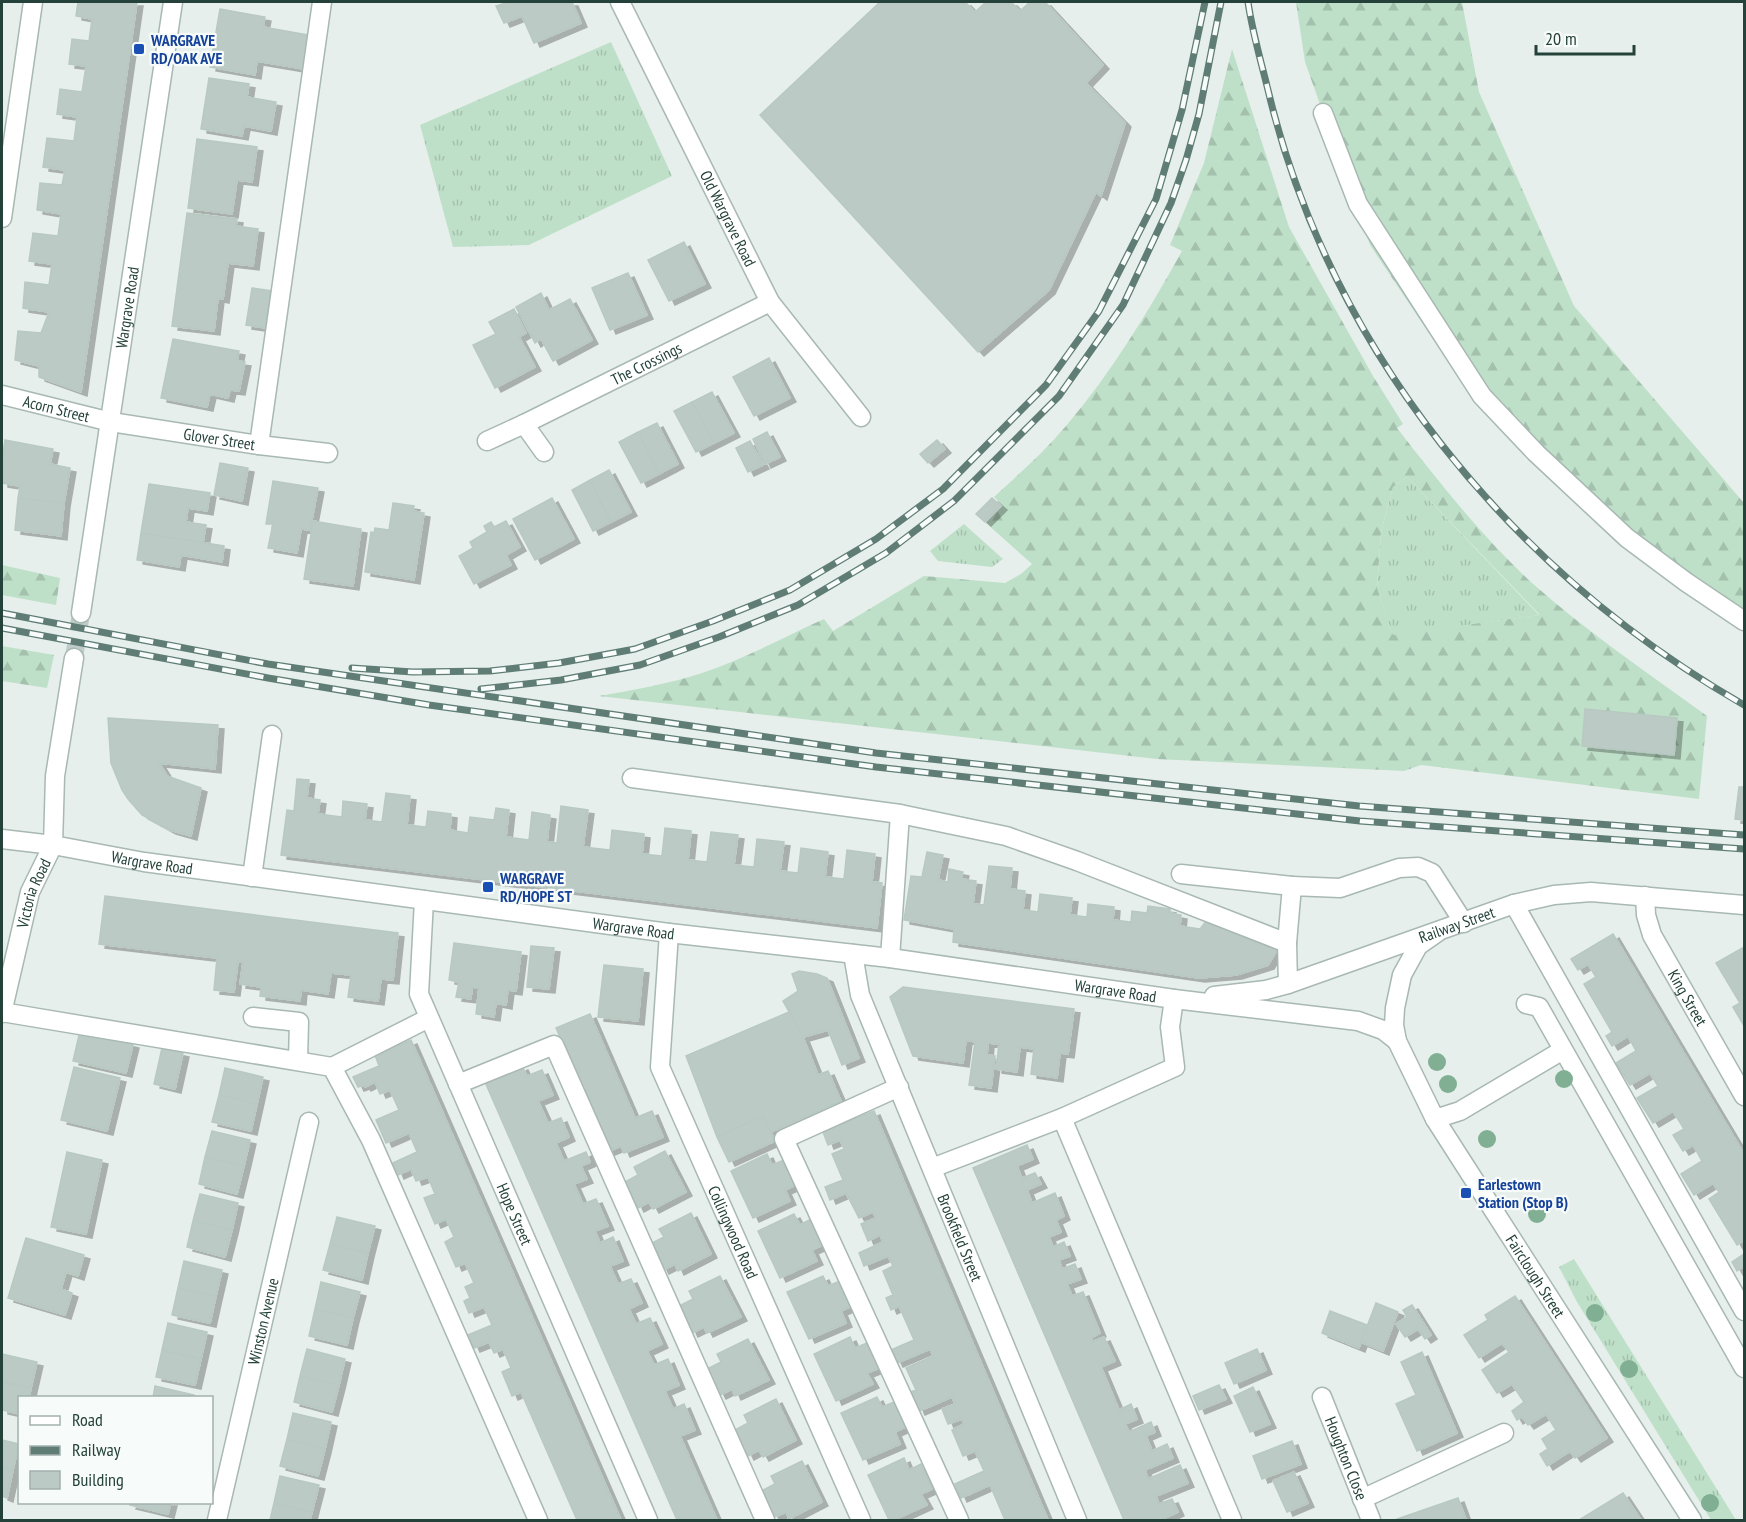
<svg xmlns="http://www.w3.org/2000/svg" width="1746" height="1522" viewBox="0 0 1746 1522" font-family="'PT Sans Narrow',sans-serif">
  <defs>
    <pattern id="grass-tufts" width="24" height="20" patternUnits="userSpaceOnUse" patternTransform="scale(1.5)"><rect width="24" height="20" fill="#bfe0c8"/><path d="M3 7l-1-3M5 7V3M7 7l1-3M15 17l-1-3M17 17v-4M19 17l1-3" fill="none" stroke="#a4c1ad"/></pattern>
    <pattern id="forest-firs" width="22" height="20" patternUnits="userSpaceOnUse" patternTransform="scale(1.5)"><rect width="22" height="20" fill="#bfe0c8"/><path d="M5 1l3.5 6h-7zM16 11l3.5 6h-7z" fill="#a4c1ad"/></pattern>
    <filter id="shadow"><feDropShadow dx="6" dy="4" stdDeviation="0" flood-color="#0004"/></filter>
  </defs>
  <rect width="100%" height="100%" fill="#e6efeb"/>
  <path fill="url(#grass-tufts)" d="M611 42 672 176 529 245 453 247 420 125Z
    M1407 477 1539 615 1393 636 1377 588 1381 532 1393 487Z
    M964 524 1003 559 992 567 938 561 930 551Z
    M1574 1259 1736 1520H1711L1577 1302 1559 1267Z"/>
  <path fill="url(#forest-firs)" fill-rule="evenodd" d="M1296 2H1462L1479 92 1574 306 1744 503V614L1590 513 1463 384 1370 245 1305 62Z
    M1232 49 1289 227 1373 376 1403 424 1397 428C1439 482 1482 537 1532 583 1587 632 1648 673 1707 716L1699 799 1421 765 1404 771 1157 759 599 696C633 690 668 684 702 673 744 659 784 637 824 619L833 631 924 576 1005 583 1021 574 1032 564 986 523 1003 506 994 497C1019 474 1045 451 1066 426 1112 372 1148 312 1182 251L1170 245 1204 163ZM1407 477 1539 614V615L1393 635 1377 588 1381 532 1393 487Z
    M2 565 60 578 56 605 2 595Z
    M2 646 54 655 47 688 2 681Z"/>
  <path fill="#bbcac4" stroke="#b8c9c2" stroke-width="1.5" filter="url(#shadow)" d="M78 2H137L81 392 39 377V366L15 360 18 331 41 333 49 312 23 308 25 282 49 285 52 264 29 261 33 233 58 236 61 214 37 210 40 183 62 185 65 170 43 167 47 138 74 141 77 117 57 114 60 89 82 92 86 66 69 64 72 39 89 41 92 19 76 16Z
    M509 2H572L581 23 534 43 522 16 504 23 496 6Z
    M880 2H965L975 12 986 2H1011L1020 11 1030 2H1045L1103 65 1086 83 1125 123 1101 196 1096 192 1049 290 978 352 760 115Z
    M220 9 265 17 263 27 309 35 303 69 257 61 255 75 210 67Z
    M209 78 249 84 247 97 276 102 271 131 244 126 242 136 201 129Z
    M197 139 257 147 252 182 237 180 232 214 188 208Z
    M187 213 237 219 236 226 258 229 253 266 228 263 223 299 218 298 214 331 172 326Z
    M684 242 705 284 669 301 648 260Z
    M628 273 647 315 610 330 592 288Z
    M252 288 272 291 266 328 246 325Z
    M541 293 549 310 570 299 592 340 553 361 541 339 535 343 516 307Z
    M514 309 526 333 519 337 535 367 495 388 473 345 496 334 489 322Z
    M173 339 239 351 237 361 245 362 239 391 230 390 228 398 210 394 207 407 161 398Z
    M769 358 790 398 754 416 733 377Z
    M712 392 734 433 714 443 692 402Z
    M692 402 714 443 696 452 674 411Z
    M657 423 678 464 659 474 638 432Z
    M638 432 659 474 641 483 619 442Z
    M767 432 780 457 765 464 753 439Z
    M5 440 53 449 50 464 70 468 64 503 18 498 20 486 2 483V461Z
    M937 440 945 449 928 463 920 454Z
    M750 441 763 465 748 472 736 448Z
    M220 463 248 468 242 501 214 495Z
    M609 470 631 512 611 522 590 480Z
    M590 480 611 522 593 531 572 490Z
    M273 481 318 488 310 530 301 529 297 553 268 548 273 524H266Z
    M149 484 210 493 207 511 188 508 186 522 206 525 203 543 141 533Z
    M18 498 64 503 61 536 15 530Z
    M552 498 574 539 535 560 513 519Z
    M992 498 1001 506 985 522 976 514Z
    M393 503 414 506 413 511 424 513 414 580 365 572 371 532 374 533 375 528 389 530Z
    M313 521 361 529 353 586 304 579Z
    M506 521 520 547 506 555 511 565 474 584 459 556 473 548 470 542 487 532 484 526 491 522 494 527Z
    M141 533 224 546 222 562 181 555 179 567 137 560Z
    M1585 709 1677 718 1674 755 1582 746Z
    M108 718 218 725 215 769 159 763 167 776 201 788 191 836 170 830 142 815 128 799 122 790 111 763Z
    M297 779 309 780 307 798 320 800 318 814 342 817 343 801 367 804 365 820 382 822 386 793 410 796 407 825 426 827 428 811 451 814 450 830 468 833 470 817 494 820 496 808 509 810 506 837 529 840 532 812 550 815 547 842 557 843 561 806 588 810 583 847 610 850 612 830 644 834 642 854 662 856 665 828 691 831 688 860 707 862 711 832 738 835 734 865 754 867 757 839 784 842 780 871 798 873 801 848 828 852 825 877 844 879 847 850 875 854 872 882 882 883 877 928 281 855 287 810 294 811Z
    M1739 787H1744V820L1735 819Z
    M927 852 943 855 938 880 948 882 949 869 963 872 961 879 976 881 973 904 984 905 989 866 1012 868 1010 889 1025 891 1023 910 1038 912 1040 894 1072 898 1070 915 1087 917 1088 904 1114 907 1113 920 1131 922 1132 911 1147 913 1148 906 1170 909V913L1181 915 1180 926 1200 929 1207 920 1277 950 1268 965 1236 975 1199 978 953 942 954 929 904 920 911 876 922 877Z
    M105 896 398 933 393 980 381 979 378 1001 348 997 351 975 331 973 328 994 301 990 300 1001 260 996 261 987 240 984 243 962 238 961 234 992 214 990 217 958 99 944Z
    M1613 934 1744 1154V1240L1737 1245 1709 1199 1719 1192 1713 1183 1694 1195 1681 1174 1702 1161 1693 1145 1683 1151 1673 1135 1684 1129 1673 1111 1653 1123 1637 1098 1658 1086 1650 1073 1630 1085 1616 1063 1636 1051 1628 1036 1612 1046 1606 1036 1612 1032 1584 984 1596 977 1588 964 1578 970 1571 959Z
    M454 943 521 952 516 991 508 990 506 1005 496 1003 494 1017 476 1014 479 988 472 987 471 999 456 997 459 982 449 980Z
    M531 946 554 948 549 989 527 987Z
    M1744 947V1026L1733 1007 1740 1003 1716 963Z
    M604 965 643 969 638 1021 598 1017Z
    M799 971 817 974 827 978 859 1058 842 1065 828 1030 803 1037 783 1001 798 991 792 974Z
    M903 987 1074 1009 1068 1054 1060 1053 1057 1078 1031 1074 1034 1049 1020 1047 1017 1072 996 1069 999 1044 988 1043 987 1055 995 1056 991 1088 969 1085 975 1042 966 1040 963 1063 913 1056 890 997Z
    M789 1012 803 1037 818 1075 828 1071 841 1101 771 1132 763 1116 717 1137 686 1056Z
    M590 1014 635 1118 652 1111 663 1137 624 1153 621 1146 609 1151 556 1028Z
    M80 1031 133 1044 126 1073 73 1061Z
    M411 1040 621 1520H577L521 1392 512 1396 502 1372 511 1368 503 1349 494 1353 489 1342 474 1348 468 1335 492 1325 484 1307 469 1313 464 1301 470 1298 465 1287 474 1283 465 1263 456 1267 445 1242 454 1237 446 1219 435 1224 424 1198 435 1194 428 1177 416 1181 411 1169 398 1175 393 1163 417 1152 409 1133 386 1143 376 1120 399 1110 390 1090 380 1094 375 1082 365 1087 364 1085 358 1087 353 1077 379 1066 375 1055Z
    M162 1048 183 1053 175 1089 154 1084Z
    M522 1066 527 1076 542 1070 553 1095 538 1101 548 1123 561 1118 569 1137 556 1143 564 1161 586 1152 590 1162 581 1166 587 1179 574 1184 583 1204 596 1199 608 1226 595 1231 600 1243 613 1237 623 1261 610 1266 618 1284 631 1279 642 1303 629 1309 636 1324 650 1318 662 1344 647 1351 654 1365 668 1359 679 1385 665 1391 673 1409 684 1404 695 1430 680 1436 717 1520H677L485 1082Z
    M74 1067 120 1078 107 1131 61 1120Z
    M225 1068 263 1077 257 1104 219 1095Z
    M219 1095 257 1104 251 1131 212 1122Z
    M874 1111 1048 1520H1005L990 1485 961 1498 955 1484 984 1471 975 1451 963 1456 952 1430 964 1424 962 1419 948 1424 942 1409 955 1404 952 1397 919 1411 911 1392 916 1390 906 1368 933 1356 930 1349 897 1363 891 1350 914 1340 899 1306 891 1310 886 1298 893 1295 883 1271 893 1266 888 1256 864 1266 859 1253 883 1242 880 1235 868 1241 861 1224 876 1218 873 1212 859 1218 846 1193 830 1200 825 1187 843 1180 832 1154 844 1149 840 1140 828 1145 823 1132Z
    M763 1116 775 1141 729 1162 717 1137Z
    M212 1131 250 1140 244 1166 205 1157Z
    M1027 1145 1033 1159 1017 1166 1022 1178 1035 1173 1041 1184 1027 1190 1032 1203 1055 1193 1064 1216 1056 1220 1061 1232 1049 1237 1053 1247 1064 1242 1070 1256 1059 1260 1062 1269 1075 1264 1081 1279 1067 1284 1072 1296 1083 1292 1100 1333 1091 1338 1092 1342 1104 1337 1115 1361 1101 1367 1119 1410 1131 1404 1137 1419 1125 1424 1129 1432 1151 1422 1155 1432 1146 1436 1152 1451 1167 1444 1173 1458 1145 1470 1148 1479 1180 1465 1188 1483 1156 1496 1159 1504 1172 1499 1178 1512 1165 1518 1166 1520H1124L973 1168Z
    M665 1151 686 1192 653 1209 649 1202 638 1208 625 1182 638 1175 634 1167Z
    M67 1152 102 1160 86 1234 51 1227Z
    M767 1154 772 1165 784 1160 796 1185 785 1190 790 1201 753 1218 731 1171Z
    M205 1157 244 1166 237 1194 199 1184Z
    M200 1194 238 1203 232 1230 193 1221Z
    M691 1213 711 1254 678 1271 675 1264 663 1270 650 1244 664 1237 659 1229Z
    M794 1214 800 1225 811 1219 823 1245 812 1250 817 1261 780 1278 758 1231Z
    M337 1217 375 1226 368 1253 330 1244Z
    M193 1221 232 1230 225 1257 187 1247Z
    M26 1238 84 1255 78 1276 66 1272 61 1289 72 1293 65 1315 8 1298Z
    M330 1244 368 1253 362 1280 323 1270Z
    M1744 1254V1266L1737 1271 1732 1262Z
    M184 1261 222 1270 216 1296 178 1288Z
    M720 1276 741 1317 707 1333 704 1327 692 1333 679 1306 693 1299 689 1291Z
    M823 1276 828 1286 840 1281 852 1306 841 1311 846 1323 809 1339 787 1292Z
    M321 1282 360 1292 353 1318 315 1309Z
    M178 1288 216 1296 210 1323 172 1315Z
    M1515 1296 1607 1438 1575 1458 1570 1451 1547 1466 1540 1454 1548 1449 1542 1439 1556 1430 1546 1414 1528 1425 1522 1417 1517 1420 1512 1411 1524 1402 1512 1384 1497 1393 1482 1370 1509 1352 1502 1343 1479 1358 1464 1335 1488 1320 1485 1315Z
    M1376 1303 1398 1312 1383 1351 1361 1342Z
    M1412 1305 1431 1335 1425 1339 1418 1329 1405 1337 1396 1324 1407 1317 1403 1310Z
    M315 1309 353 1318 347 1345 309 1336Z
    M1330 1311 1367 1325 1359 1348 1322 1333Z
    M168 1323 207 1332 201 1359 162 1350Z
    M850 1337 855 1348 867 1343 879 1368 867 1373 873 1384 836 1401 814 1354Z
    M748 1339 769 1380 735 1396 732 1389 720 1395 707 1369 721 1362 717 1354Z
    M307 1349 345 1359 339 1385 300 1376Z
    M1257 1349 1266 1370 1234 1384 1225 1363Z
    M162 1350 201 1359 195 1385 156 1377Z
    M1422 1352 1457 1433 1417 1451 1396 1404 1416 1395 1401 1362Z
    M2 1354 37 1362 31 1388 2 1382Z
    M300 1376 339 1385 332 1412 294 1402Z
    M2 1382 31 1388 29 1398H20V1414L2 1410Z
    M1219 1385 1226 1399 1199 1410 1193 1396Z
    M155 1386 194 1395 193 1398H153Z
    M1253 1387 1270 1424 1250 1432 1234 1396Z
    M877 1397 882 1407 894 1402 906 1427 895 1432 900 1444 863 1460 841 1413Z
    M776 1399 796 1440 763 1457 759 1450 748 1456 735 1430 748 1423 744 1415Z
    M293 1413 331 1422 325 1449 287 1439Z
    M287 1439 325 1449 318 1476 280 1466Z
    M2 1440 19 1444 13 1470 2 1468Z
    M1292 1441 1301 1464 1262 1479 1253 1456Z
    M904 1458 909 1470 921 1464 932 1489 921 1494 927 1505 894 1520H889L868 1475Z
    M802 1461 822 1502 789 1519 786 1512 774 1517 761 1491 775 1484 771 1476Z
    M2 1468 13 1470 7 1498 2 1496Z
    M1294 1472 1308 1503 1287 1512 1273 1481Z
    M280 1476 319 1485 312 1512 274 1503Z
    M1623 1493 1641 1520H1579Z
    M1458 1498 1466 1520H1398L1397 1519Z
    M131 1502H171L168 1514 130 1505Z
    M274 1503 312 1512 310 1520H270Z"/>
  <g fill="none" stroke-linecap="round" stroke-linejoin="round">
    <path stroke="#bfccc8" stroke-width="18" stroke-dasharray="18 9" stroke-linecap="butt" d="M74 658 81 613"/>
    <defs>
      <g id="minor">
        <path id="s1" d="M620 2 770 302 861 417"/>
        <path d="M1323 113 1358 204 1482 396 1536 453 1627 538 1686 582 1744 621"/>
        <path d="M2 218 33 2"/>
        <path id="s2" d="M2 395 111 422 259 445 328 453"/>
        <path d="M487 441 524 424"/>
        <path d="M259 445 322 2"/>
        <path id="s3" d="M544 452 524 424 770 302"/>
        <path id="s4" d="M81 613 173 2"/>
        <path d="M632 778 900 814 1006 836 1077 861 1287 943"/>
        <path id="s5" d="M2 839 53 845 144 862 669 933 890 958 1174 999 1358 1021 1383 1030 1397 1041"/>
        <path d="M1181 874 1292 886"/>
        <path d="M252 877 272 735"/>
        <path id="s6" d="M1645 896 1646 915 1652 935 1744 1096"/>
        <path id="s7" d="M424 900 419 994 648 1520"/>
        <path d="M1514 904 1744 1311"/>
        <path id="s8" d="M1438 932 1418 946 1402 975 1395 1008 1394 1025 1397 1041 1435 1119 1692 1520"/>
        <path id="s9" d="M669 933 660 1067 861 1520"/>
        <path id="s10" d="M853 954 860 995 1077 1520"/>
        <path d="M890 958 900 814"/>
        <path d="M1288 984 1287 943 1292 886 1340 888 1399 868 1418 867 1432 873 1464 923"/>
        <path id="s11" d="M1214 996 1266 990 1288 984 1514 904 1554 895 1591 892 1744 905"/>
        <path d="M1526 1004 1539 1007 1744 1368"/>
        <path d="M2 1012 332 1067 371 1140 538 1520"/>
        <path id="s12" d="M2 1013 30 892 53 845 55 776 74 658"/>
        <path d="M253 1017 299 1022 298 1060"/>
        <path d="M332 1067 429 1018"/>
        <path d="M458 1084 554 1045 765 1520"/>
        <path d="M899 1087 784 1139 959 1520"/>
        <path d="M1062 1118 1232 1520"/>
        <path d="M1435 1119 1460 1111 1563 1050"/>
        <path d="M932 1168 1062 1118 1175 1067 1170 1027 1174 999"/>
        <path id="s13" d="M1322 1397 1371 1520"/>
        <path d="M1362 1499 1504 1433"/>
        <path id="s14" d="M217 1520 309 1122"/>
      </g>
    </defs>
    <use href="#minor" stroke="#a8b8b2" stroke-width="21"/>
    <use href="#minor" stroke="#fff" stroke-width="18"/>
    <defs>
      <path id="rail" d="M1248 2C1252 30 1260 58 1267 86 1329 350 1511 571 1744 705
        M2 613 268 664 876 753 1359 806 1744 835
        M2 628 268 678 429 705 876 767 1360 821 1744 849
        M352 668 413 672 490 671 559 663 635 649 713 621 790 590 876 539 943 489 1046 385 1099 311 1156 199 1182 110 1205 2
        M481 689 561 680 640 665 719 637 798 605 886 553 954 501 1059 396 1123 305 1171 203 1186 160 1199 114 1221 2"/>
    </defs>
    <use href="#rail" stroke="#5f7d75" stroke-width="7"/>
    <use href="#rail" stroke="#f7fbf9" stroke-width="4.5" stroke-dasharray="14" stroke-linecap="butt"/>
  </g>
  <g fill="#80af93">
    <circle cx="1437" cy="1062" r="9"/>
    <circle cx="1564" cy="1079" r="9"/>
    <circle cx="1448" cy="1084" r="9"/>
    <circle cx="1487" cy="1139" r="9"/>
    <circle cx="1537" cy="1214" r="9"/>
    <circle cx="1595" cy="1313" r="9"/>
    <circle cx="1629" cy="1369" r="9"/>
    <circle cx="1710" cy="1503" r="9"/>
  </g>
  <g fill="#1a4fb4" stroke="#f7fbf9" stroke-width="2">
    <rect x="133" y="43" width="12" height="12" rx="3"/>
    <rect x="482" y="881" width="12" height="12" rx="3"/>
    <rect x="1460" y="1187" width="12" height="12" rx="3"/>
  </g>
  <g text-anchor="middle" stroke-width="4.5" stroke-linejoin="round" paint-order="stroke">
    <g font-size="16" font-weight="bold" fill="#164399" stroke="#f7fbf9" text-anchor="start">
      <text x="151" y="46">WARGRAVE<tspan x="151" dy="18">RD/OAK AVE</tspan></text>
      <text x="500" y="884">WARGRAVE<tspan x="500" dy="18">RD/HOPE ST</tspan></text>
      <text x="1478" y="1190">Earlestown<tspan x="1478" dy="18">Station (Stop B)</tspan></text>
    </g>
    <g font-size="16" fill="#24423a" stroke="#f7fbf9">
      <text dy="6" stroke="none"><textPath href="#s1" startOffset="242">Old Wargrave Road</textPath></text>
      <text dy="6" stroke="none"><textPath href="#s4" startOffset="309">Wargrave Road</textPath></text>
      <text dy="6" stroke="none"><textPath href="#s3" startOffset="171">The Crossings</textPath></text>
      <text dy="6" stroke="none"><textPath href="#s2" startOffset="56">Acorn Street</textPath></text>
      <text dy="6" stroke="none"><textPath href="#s2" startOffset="222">Glover Street</textPath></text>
      <text dy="6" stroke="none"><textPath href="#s5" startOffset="152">Wargrave Road</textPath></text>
      <text dy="6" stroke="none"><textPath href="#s12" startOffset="124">Victoria Road</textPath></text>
      <text dy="6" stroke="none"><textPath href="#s11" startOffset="254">Railway Street</textPath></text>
      <text dy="6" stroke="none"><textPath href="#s5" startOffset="638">Wargrave Road</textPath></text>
      <text dy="6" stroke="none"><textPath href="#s5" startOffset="1124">Wargrave Road</textPath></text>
      <text dy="6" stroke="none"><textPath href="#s6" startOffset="112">King Street</textPath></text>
      <text dy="6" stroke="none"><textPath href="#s7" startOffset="334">Hope Street</textPath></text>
      <text dy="6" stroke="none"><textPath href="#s9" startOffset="315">Collingwood Road</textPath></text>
      <text dy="6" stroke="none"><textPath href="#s10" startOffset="304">Brookfield Street</textPath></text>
      <text dy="6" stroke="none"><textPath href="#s8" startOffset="398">Fairclough Street</textPath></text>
      <text dy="6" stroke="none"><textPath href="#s14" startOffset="204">Winston Avenue</textPath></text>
      <text dy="6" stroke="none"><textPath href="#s13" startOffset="66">Houghton Close</textPath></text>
    </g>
  </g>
  <rect width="1746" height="1522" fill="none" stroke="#24423a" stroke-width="6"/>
  <rect x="18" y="1396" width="195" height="108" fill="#f7fbf9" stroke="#a3b1ad" stroke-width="1.5"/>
  <rect x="30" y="1416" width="30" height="9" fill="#ffffff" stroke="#a3b1ad" stroke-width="1.5"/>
  <text x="72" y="1426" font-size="18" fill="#24423a">Road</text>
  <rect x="30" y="1446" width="30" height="9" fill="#5f7d75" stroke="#a3b1ad" stroke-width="1.5"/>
  <text x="72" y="1456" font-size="18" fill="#24423a">Railway</text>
  <rect x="30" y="1471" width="30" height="18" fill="#bbcac4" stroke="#a3b1ad" stroke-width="1.5"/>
  <text x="72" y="1486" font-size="18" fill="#24423a">Building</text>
  <path d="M1536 45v9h98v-9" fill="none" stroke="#24423a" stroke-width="3"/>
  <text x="1545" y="45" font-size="18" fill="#24423a" stroke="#f7fbf9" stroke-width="4.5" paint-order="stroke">20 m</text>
</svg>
